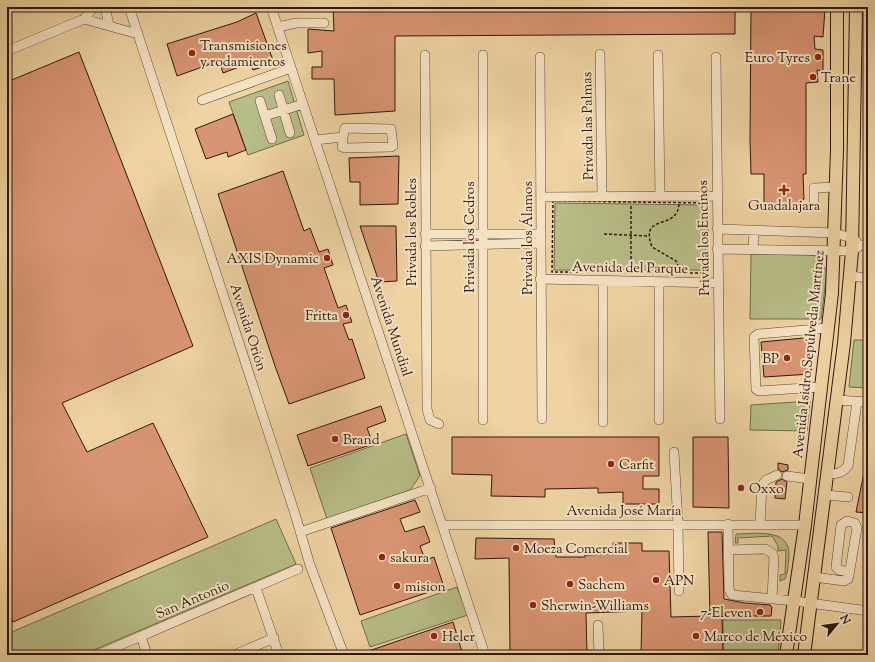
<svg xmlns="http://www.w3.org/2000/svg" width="875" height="662" viewBox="0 0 875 662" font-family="'Sorts Mill Goudy',serif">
  <rect width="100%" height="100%" fill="#efd3a3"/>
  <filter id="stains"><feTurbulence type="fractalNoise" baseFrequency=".005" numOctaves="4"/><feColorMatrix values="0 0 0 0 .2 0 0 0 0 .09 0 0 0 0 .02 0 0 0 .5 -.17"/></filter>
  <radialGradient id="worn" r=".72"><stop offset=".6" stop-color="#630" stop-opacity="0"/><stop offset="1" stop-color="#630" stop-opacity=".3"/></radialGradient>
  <path fill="#b7bd87" stroke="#726b4c" d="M288 81 304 135 248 155 229 102Z
    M555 203 706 205V270H554Z
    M751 254 814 255 827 271 821 319H750Z
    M854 340H868V388L849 387Z
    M810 401 807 431 750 430 751 405Z
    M406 434 420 476 410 490 327 519 310 468Z
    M276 519 296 564 82 655H7V634Z
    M736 534C756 534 791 527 789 557 788 565 788 572 785 579L780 581V575L785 574 786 550 778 551V546L772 536 738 538V543H735Z
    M457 587 468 615 370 647 361 621Z
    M723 620H781L778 655H724Z"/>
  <path fill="#d99573" stroke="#2c1911" d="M333 7H735V34L395 36V111L335 115 334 79H312V67H322V51L308 53V29L334 31Z
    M751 7H814L825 9 823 37 814 36 815 49 823 50V71L817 70 818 82 806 83V174H803L804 199 796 207 764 208V174H751L750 140Z
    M256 13 274 63 253 70 250 63 223 73 219 61 177 76 167 44 237 22Z
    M79 52 193 346 62 403 87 452 153 423 208 537 13 622 7 607V82Z
    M233 114 246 150 228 157 227 152 206 159 195 129Z
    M399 156 398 204 360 205V182H350L349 158Z
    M283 171 304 231 310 228 319 252 328 249 333 265 324 268 338 308 346 305 352 322 343 324 349 340 352 339 365 378 289 404 275 366 218 194Z
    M360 226H396L397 281 379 282Z
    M814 337 811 374 764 377 761 342Z
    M381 406 386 421 367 428 373 444 308 466 297 435Z
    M452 437H659V476H643V489H659V504H623V492L598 493V488L545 489V497L491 496 492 475 452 474Z
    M693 437H728L729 508 693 507Z
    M778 463 788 465V470L782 472 778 469Z
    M865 468 868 469V513L856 512Z
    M782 479 787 482 785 499 775 498 776 482Z
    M415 500 420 512 400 519 405 532 424 526 430 542 420 546 425 560 434 557 444 587 360 615 331 528Z
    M708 532H722L724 599 745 603 770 605 772 607 771 616H749V614L722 615 723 655H641L642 611 586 613 587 655H527V653L510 652 509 558 475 559 476 538 554 539 556 557H585V555L613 554V543H642V551H669L671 617 710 616Z
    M453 622 463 655H360V654Z"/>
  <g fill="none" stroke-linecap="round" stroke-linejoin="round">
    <defs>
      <path id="minor" d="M105 7 109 25
        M129 7 295 514 310 565 344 655
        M271 7 485 655
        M84 19 94 7
        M278 27 296 23H324
        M7 51 84 19 138 34
        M600 54 602 197
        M425 55 427 409 430 420 439 424
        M658 55 660 197
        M540 57 542 419
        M716 57 720 419
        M279 95 290 133
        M202 100 291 68
        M260 101 272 139
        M265 116 303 104
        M315 140 343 137 342 147 345 148 391 147 393 146 391 129 345 128 343 137
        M541 197 716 196
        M814 207V188L836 187
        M717 229 834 233 852 238 856 241
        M425 234H541
        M425 246 541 243
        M717 249 852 251 861 245H868
        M753 249 754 230
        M850 276 868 278
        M540 279 718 283
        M603 281V422
        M659 282V420
        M821 387 759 391 756 389 754 337 758 334 828 328
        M837 400 868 402
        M483 420V55
        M674 452 678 524 679 591
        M828 474C837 474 842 473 848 466L857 402
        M787 476 810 479
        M825 495 848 497
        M728 524 729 589 732 595 795 601 868 611
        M443 525H805
        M760 525 762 485 766 480 777 475
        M300 532 431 488
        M728 550 765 549 772 553 774 558 772 598
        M814 577 844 581 848 579 849 575 857 528 855 523 847 521 841 525 836 567 839 570 849 572
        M256 588 279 655
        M598 625 599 655
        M141 636 147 655
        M97 655 298 569
        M234 655 274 638"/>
      <path id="major" d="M786 655 805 525 832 293 837 150V7
        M804 655 844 343 852 251 856 7"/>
    </defs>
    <use href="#minor" stroke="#5d4836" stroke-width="10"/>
    <use href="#major" stroke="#2c1911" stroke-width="14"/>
    <path stroke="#2c1911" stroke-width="1.5" stroke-dasharray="3 2" stroke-linecap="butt" d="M553 201 708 203V273L552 272Z
      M679 204C677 232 639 212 652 247L676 261 681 272
      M631 206V272
      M604 234 649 236"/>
    <use href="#minor" stroke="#f5e2c3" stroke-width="9"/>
    <use href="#major" stroke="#efd3a3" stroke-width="12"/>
  </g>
  <g fill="#8f2418" stroke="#f5e2c3" stroke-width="1.5">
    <circle cx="192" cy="53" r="4"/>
    <circle cx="818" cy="57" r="4"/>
    <circle cx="813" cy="77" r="4"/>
    <path d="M782 184h4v4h4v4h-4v4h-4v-4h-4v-4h4z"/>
    <circle cx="327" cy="258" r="4"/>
    <circle cx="346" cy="315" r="4"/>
    <circle cx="787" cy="358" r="4"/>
    <circle cx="335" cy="439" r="4"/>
    <circle cx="611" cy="464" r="4"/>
    <circle cx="741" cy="488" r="4"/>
    <circle cx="516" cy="548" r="4"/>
    <circle cx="382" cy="557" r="4"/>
    <circle cx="656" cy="580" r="4"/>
    <circle cx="570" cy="584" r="4"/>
    <circle cx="397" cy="586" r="4"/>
    <circle cx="533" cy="605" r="4"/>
    <circle cx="760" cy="612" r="4"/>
    <circle cx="434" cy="636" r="4"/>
    <circle cx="696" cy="636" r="4"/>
  </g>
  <g text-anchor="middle" stroke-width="4" stroke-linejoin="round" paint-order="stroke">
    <g font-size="14" fill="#2c1911" stroke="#f5e2c3" text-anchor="start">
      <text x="200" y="50">Transmisiones<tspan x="200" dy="16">y rodamientos</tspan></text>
      <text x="810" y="62" text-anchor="end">Euro Tyres</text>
      <text x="821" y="82">Trane</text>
      <text x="784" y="210" text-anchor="middle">Guadalajara</text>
      <text x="319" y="263" text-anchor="end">AXIS Dynamic</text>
      <text x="338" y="320" text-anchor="end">Fritta</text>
      <text x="779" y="363" text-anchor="end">BP</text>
      <text x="343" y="444">Brand</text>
      <text x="619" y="469">Carfit</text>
      <text x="749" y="493">Oxxo</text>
      <text x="524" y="553">Moeza Comercial</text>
      <text x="390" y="562">sakura</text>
      <text x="664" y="585">APN</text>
      <text x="578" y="589">Sachem</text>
      <text x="405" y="591">mision</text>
      <text x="541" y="610">Sherwin-Williams</text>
      <text x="752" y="617" text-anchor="end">7-Eleven</text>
      <text x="442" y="641">Heler</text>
      <text x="704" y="641">Marco de México</text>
    </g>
    <g font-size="14" fill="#2c1911" stroke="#f5e2c3">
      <text transform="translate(587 126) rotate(-91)" y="5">Privada las Palmas</text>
      <text transform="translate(411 232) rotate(-90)" y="5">Privada los Robles</text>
      <text transform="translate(469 237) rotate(-90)" y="5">Privada los Cedros</text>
      <text transform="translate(527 238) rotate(-90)" y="5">Privada los Álamos</text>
      <text transform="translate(703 238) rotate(-91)" y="5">Privada los Encinos</text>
      <text transform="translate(630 267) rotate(1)" y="5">Avenida del Parque</text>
      <text transform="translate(392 326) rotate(72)" y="5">Avenida Mundial</text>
      <text transform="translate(249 327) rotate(72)" y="5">Avenida Orión</text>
      <text transform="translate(808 354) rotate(-84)" y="5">Avenida Isidro Sepúlveda Martínez</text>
      <text x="624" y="515">Avenida José María</text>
      <text transform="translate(192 599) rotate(-23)" y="5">San Antonio</text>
    </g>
  </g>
  <rect width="875" height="662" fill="none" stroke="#efd3a3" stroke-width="24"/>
  <rect x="8" y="8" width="859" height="646" fill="none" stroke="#2c1911" stroke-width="2"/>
  <rect x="12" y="12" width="851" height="638" fill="none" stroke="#2c1911"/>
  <g transform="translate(837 624) rotate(61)" stroke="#f5e2c3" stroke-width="3" paint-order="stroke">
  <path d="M0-3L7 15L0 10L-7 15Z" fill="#2c1911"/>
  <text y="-6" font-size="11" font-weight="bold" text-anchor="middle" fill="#2c1911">N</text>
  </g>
  <rect width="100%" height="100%" filter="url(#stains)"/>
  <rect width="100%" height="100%" fill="url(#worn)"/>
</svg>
